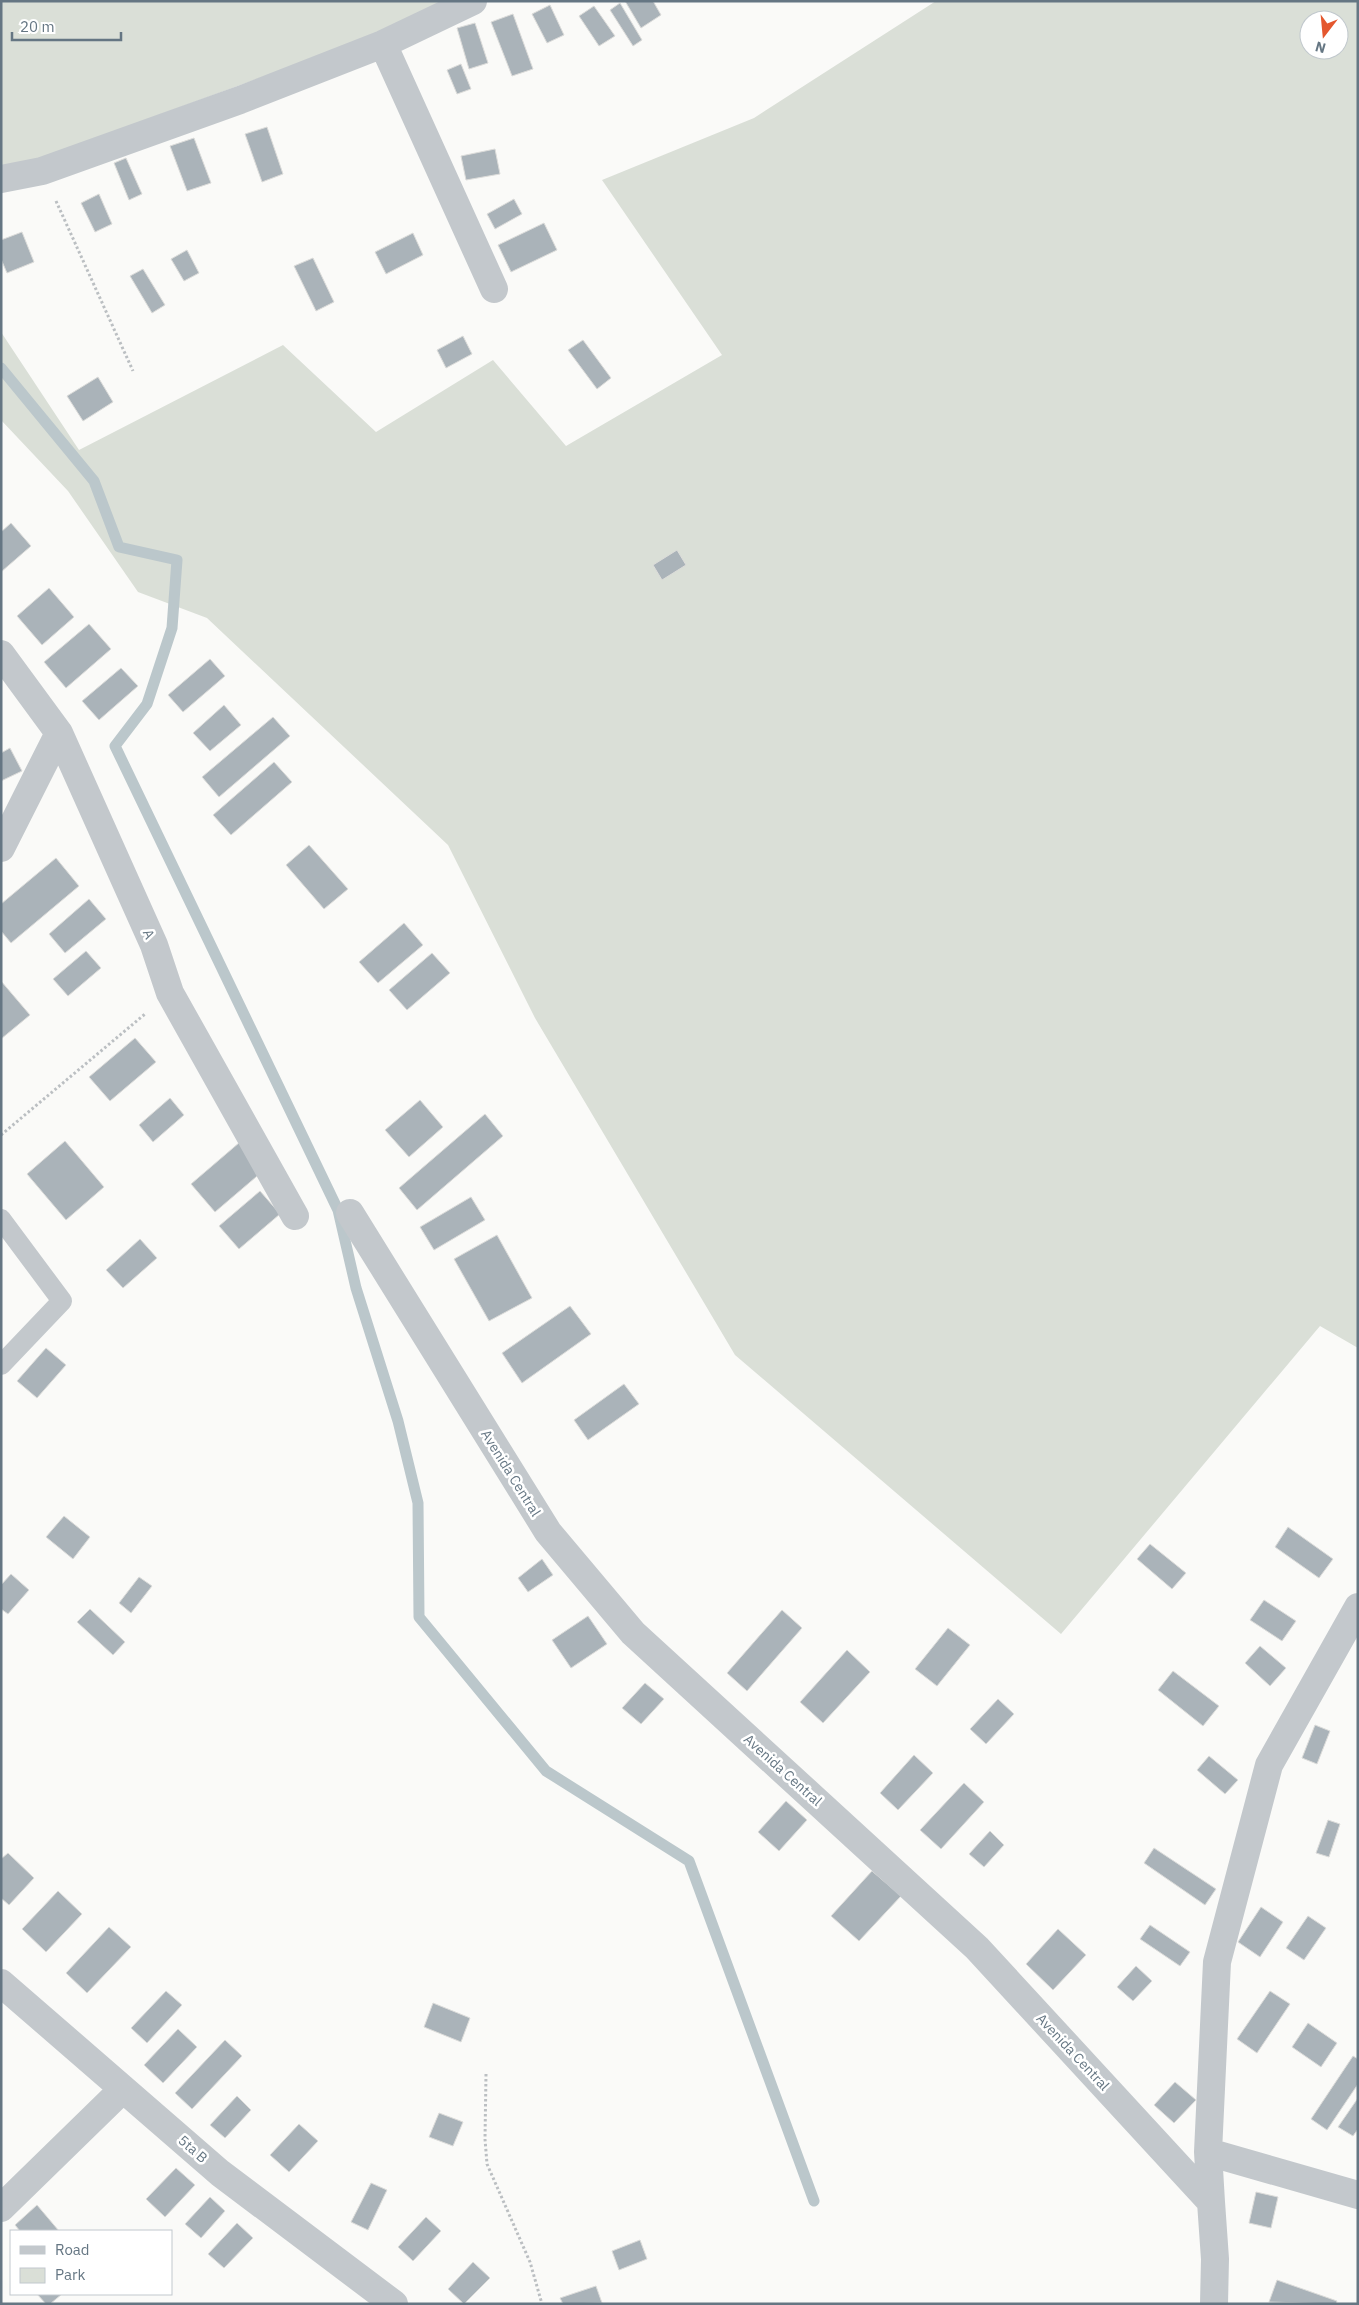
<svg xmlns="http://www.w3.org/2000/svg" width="1359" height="2305" viewBox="0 0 1359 2305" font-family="'IBM Plex Sans',sans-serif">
  <rect width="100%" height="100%" fill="#fafaf8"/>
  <path fill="#dadfd7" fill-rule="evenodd" d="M1 1H469L1 173Z
    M936 1H1358V1348L1320 1326 1061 1634 735 1355 535 1018 448 845 207 618 138 592 68 491 1 420V332L79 450 283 345 376 432 493 360 566 446 722 355 602 180 754 118ZM1309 20H1339V50H1309Z"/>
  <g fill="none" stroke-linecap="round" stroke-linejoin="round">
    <path stroke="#bbc7cb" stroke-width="11" d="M1 368 94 481 119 547 177 560 172 628 147 704 115 746 338 1210 356 1288 398 1421 418 1503 419 1617 546 1771 689 1861 814 2201"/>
  </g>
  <path fill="#aab3b9" stroke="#dcdcda" d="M625 1H653L661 15 641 28Z
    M620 3 642 40 633 46 610 10Z
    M550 5 564 35 547 43 532 14Z
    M594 6 615 36 599 46 579 16Z
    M513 14 533 69 512 76 491 22Z
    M475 23 488 63 469 69 457 28Z
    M461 64 471 89 457 94 447 70Z
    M267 127 283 174 262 182 245 134Z
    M194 138 211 183 187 191 170 146Z
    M495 149 500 174 466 180 461 156Z
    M126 158 142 194 129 200 114 163Z
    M99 194 112 224 95 232 81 203Z
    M514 199 522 214 495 229 487 214Z
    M544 223 557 250 511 272 498 245Z
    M22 232 34 262 7 273 1 259V240Z
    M413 233 423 255 386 274 375 252Z
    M187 250 199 273 184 281 171 259Z
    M313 258 334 302 316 311 294 266Z
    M143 269 165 305 152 313 130 276Z
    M463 336 472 354 446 368 437 350Z
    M583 340 611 378 597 389 568 350Z
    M98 377 113 402 83 421 67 396Z
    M11 523 31 546 1 572V532Z
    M677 550 686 565 662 580 653 565Z
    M49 588 74 617 42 645 17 616Z
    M89 624 111 649 66 688 44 662Z
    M210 659 225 676 183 712 168 695Z
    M121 668 138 686 99 720 82 701Z
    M224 705 241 725 210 751 193 733Z
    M273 717 290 736 219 797 202 777Z
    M10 748 22 771 1 781V753Z
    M274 762 292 782 231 835 213 815Z
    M309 845 348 889 324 909 286 865Z
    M56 858 79 886 11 943 1 931V904Z
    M89 899 106 919 65 953 49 934Z
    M404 923 423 945 378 983 359 962Z
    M86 951 101 968 68 996 53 979Z
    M432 953 450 973 407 1010 389 990Z
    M1 981 30 1015 1 1039Z
    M135 1038 156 1062 110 1101 89 1077Z
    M170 1098 184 1115 153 1142 139 1125Z
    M420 1100 443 1127 409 1157 385 1130Z
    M485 1114 503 1136 417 1210 399 1188Z
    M65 1141 104 1187 66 1220 27 1174Z
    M240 1142 263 1171 215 1212 191 1184Z
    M260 1191 280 1214 239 1249 219 1226Z
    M471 1197 485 1220 434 1250 420 1227Z
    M497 1235 532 1298 489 1321 454 1259Z
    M140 1239 157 1258 123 1288 106 1270Z
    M570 1306 591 1334 522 1383 502 1353Z
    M46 1348 66 1365 37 1398 17 1381Z
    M624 1384 639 1404 588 1440 574 1420Z
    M64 1516 90 1537 73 1559 46 1537Z
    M1288 1527 1333 1559 1319 1578 1275 1547Z
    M1150 1544 1186 1573 1172 1589 1137 1559Z
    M542 1559 553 1575 528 1592 518 1578Z
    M11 1574 29 1590 8 1614 1 1609V1585Z
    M139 1577 152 1586 131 1613 119 1603Z
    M1264 1600 1296 1621 1282 1641 1250 1620Z
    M90 1609 125 1642 113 1655 77 1622Z
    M782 1610 802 1628 747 1691 727 1673Z
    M588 1616 607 1644 571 1668 552 1640Z
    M948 1628 970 1645 937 1686 915 1669Z
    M1260 1646 1286 1668 1270 1686 1245 1663Z
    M847 1650 870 1672 823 1723 800 1702Z
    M1173 1671 1219 1706 1203 1726 1158 1690Z
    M645 1683 664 1699 641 1724 622 1708Z
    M998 1699 1014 1714 986 1744 970 1729Z
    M1315 1725 1330 1731 1317 1764 1302 1758Z
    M914 1755 933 1773 898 1810 880 1793Z
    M1209 1756 1238 1780 1225 1794 1197 1770Z
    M964 1783 984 1802 941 1849 920 1830Z
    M786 1801 807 1820 779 1851 758 1832Z
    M1328 1820 1340 1824 1329 1857 1316 1853Z
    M990 1831 1004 1845 984 1867 969 1854Z
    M1154 1848 1216 1889 1205 1905 1144 1863Z
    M8 1853 34 1878 9 1905 1 1898V1859Z
    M872 1871 901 1896 859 1941 831 1916Z
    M58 1891 82 1914 46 1952 22 1929Z
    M1261 1907 1283 1922 1260 1957 1238 1942Z
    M1308 1916 1326 1928 1304 1960 1286 1948Z
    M1150 1925 1190 1952 1180 1966 1140 1939Z
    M109 1927 131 1947 87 1993 66 1973Z
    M1058 1929 1086 1955 1053 1990 1026 1964Z
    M1136 1966 1152 1981 1133 2001 1117 1987Z
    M166 1991 182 2005 147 2043 131 2028Z
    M1270 1991 1290 2004 1257 2053 1237 2039Z
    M433 2003 470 2018 461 2042 424 2027Z
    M1308 2023 1337 2043 1321 2067 1292 2047Z
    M178 2029 197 2047 163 2083 144 2065Z
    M225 2040 242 2056 192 2109 175 2093Z
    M1353 2056 1358 2059V2084L1327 2130 1311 2119Z
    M1175 2082 1196 2100 1174 2123 1154 2105Z
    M237 2096 251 2110 225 2138 210 2125Z
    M1358 2098V2129L1353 2136 1338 2127Z
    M439 2113 463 2122 453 2146 429 2137Z
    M299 2124 318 2141 289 2172 270 2155Z
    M176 2168 195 2185 165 2217 146 2199Z
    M371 2183 387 2190 368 2230 351 2222Z
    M1256 2192 1278 2197 1271 2228 1249 2223Z
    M210 2197 225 2211 201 2238 185 2224Z
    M37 2205 59 2231H20L15 2225Z
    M426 2217 441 2231 413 2261 398 2247Z
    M237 2223 253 2238 224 2268 208 2254Z
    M640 2240 647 2259 619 2270 612 2251Z
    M473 2262 490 2278 464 2304 448 2289Z
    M1277 2280 1337 2301 1336 2304 1269 2302Z
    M596 2286 602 2303 563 2304 560 2298Z
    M37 2294H62L50 2304H46Z"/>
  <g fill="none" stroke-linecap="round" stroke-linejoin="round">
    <path stroke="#bbbfc2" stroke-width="3" stroke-dasharray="2.5 2.5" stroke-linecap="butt" d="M56 201 133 371
      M1 1135 145 1014
      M486 2074 485 2139 487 2164 530 2262 542 2304"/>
    <path stroke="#c3c8cc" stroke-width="20" d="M1 1219 62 1301 1 1365"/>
    <path stroke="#c3c8cc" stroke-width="28" d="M383 44 494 289
      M1 179 42 171 240 100 383 44 473 1
      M1 654 59 733 154 945 170 993 295 1216
      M1 848 59 733
      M350 1213 548 1532 633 1633 977 1948 1211 2202 1215 2259 1214 2304
      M1 1983 220 2173 394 2304
      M1208 2152 1358 2195
      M1211 2202 1208 2152 1217 1962 1269 1765 1358 1607
      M1 2208 123 2089"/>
  </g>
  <g text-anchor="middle" stroke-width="5" stroke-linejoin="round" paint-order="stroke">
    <g font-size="14" fill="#657683" stroke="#fff">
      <text transform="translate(149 934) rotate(66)" y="5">A</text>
      <text transform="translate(511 1473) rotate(58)" y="5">Avenida Central</text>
      <text transform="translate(783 1770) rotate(42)" y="5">Avenida Central</text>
      <text transform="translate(1073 2052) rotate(47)" y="5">Avenida Central</text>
      <text transform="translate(193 2149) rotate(41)" y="5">5ta B</text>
    </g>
  </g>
  <rect width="1359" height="2305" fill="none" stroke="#657683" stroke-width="5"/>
  <rect x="10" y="2230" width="162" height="65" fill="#ffffff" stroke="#c1c8cd"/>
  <rect x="20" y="2246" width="25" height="8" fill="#c3c8cc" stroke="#c1c8cd"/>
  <text x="55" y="2255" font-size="15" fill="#657683">Road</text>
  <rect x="20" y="2268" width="25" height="15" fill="#dadfd7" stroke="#c1c8cd"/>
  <text x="55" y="2280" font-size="15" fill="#657683">Park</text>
  <g transform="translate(1324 35) rotate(196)"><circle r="24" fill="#ffffff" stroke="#c1c8cd"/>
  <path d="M0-4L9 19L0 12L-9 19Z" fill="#e4572e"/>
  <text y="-8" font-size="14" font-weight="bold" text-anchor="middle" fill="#657683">N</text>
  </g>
  <path d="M12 32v8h109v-8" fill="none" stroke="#657683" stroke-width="2.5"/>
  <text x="20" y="32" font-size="15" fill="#657683" stroke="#ffffff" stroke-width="4" paint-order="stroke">20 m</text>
</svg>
